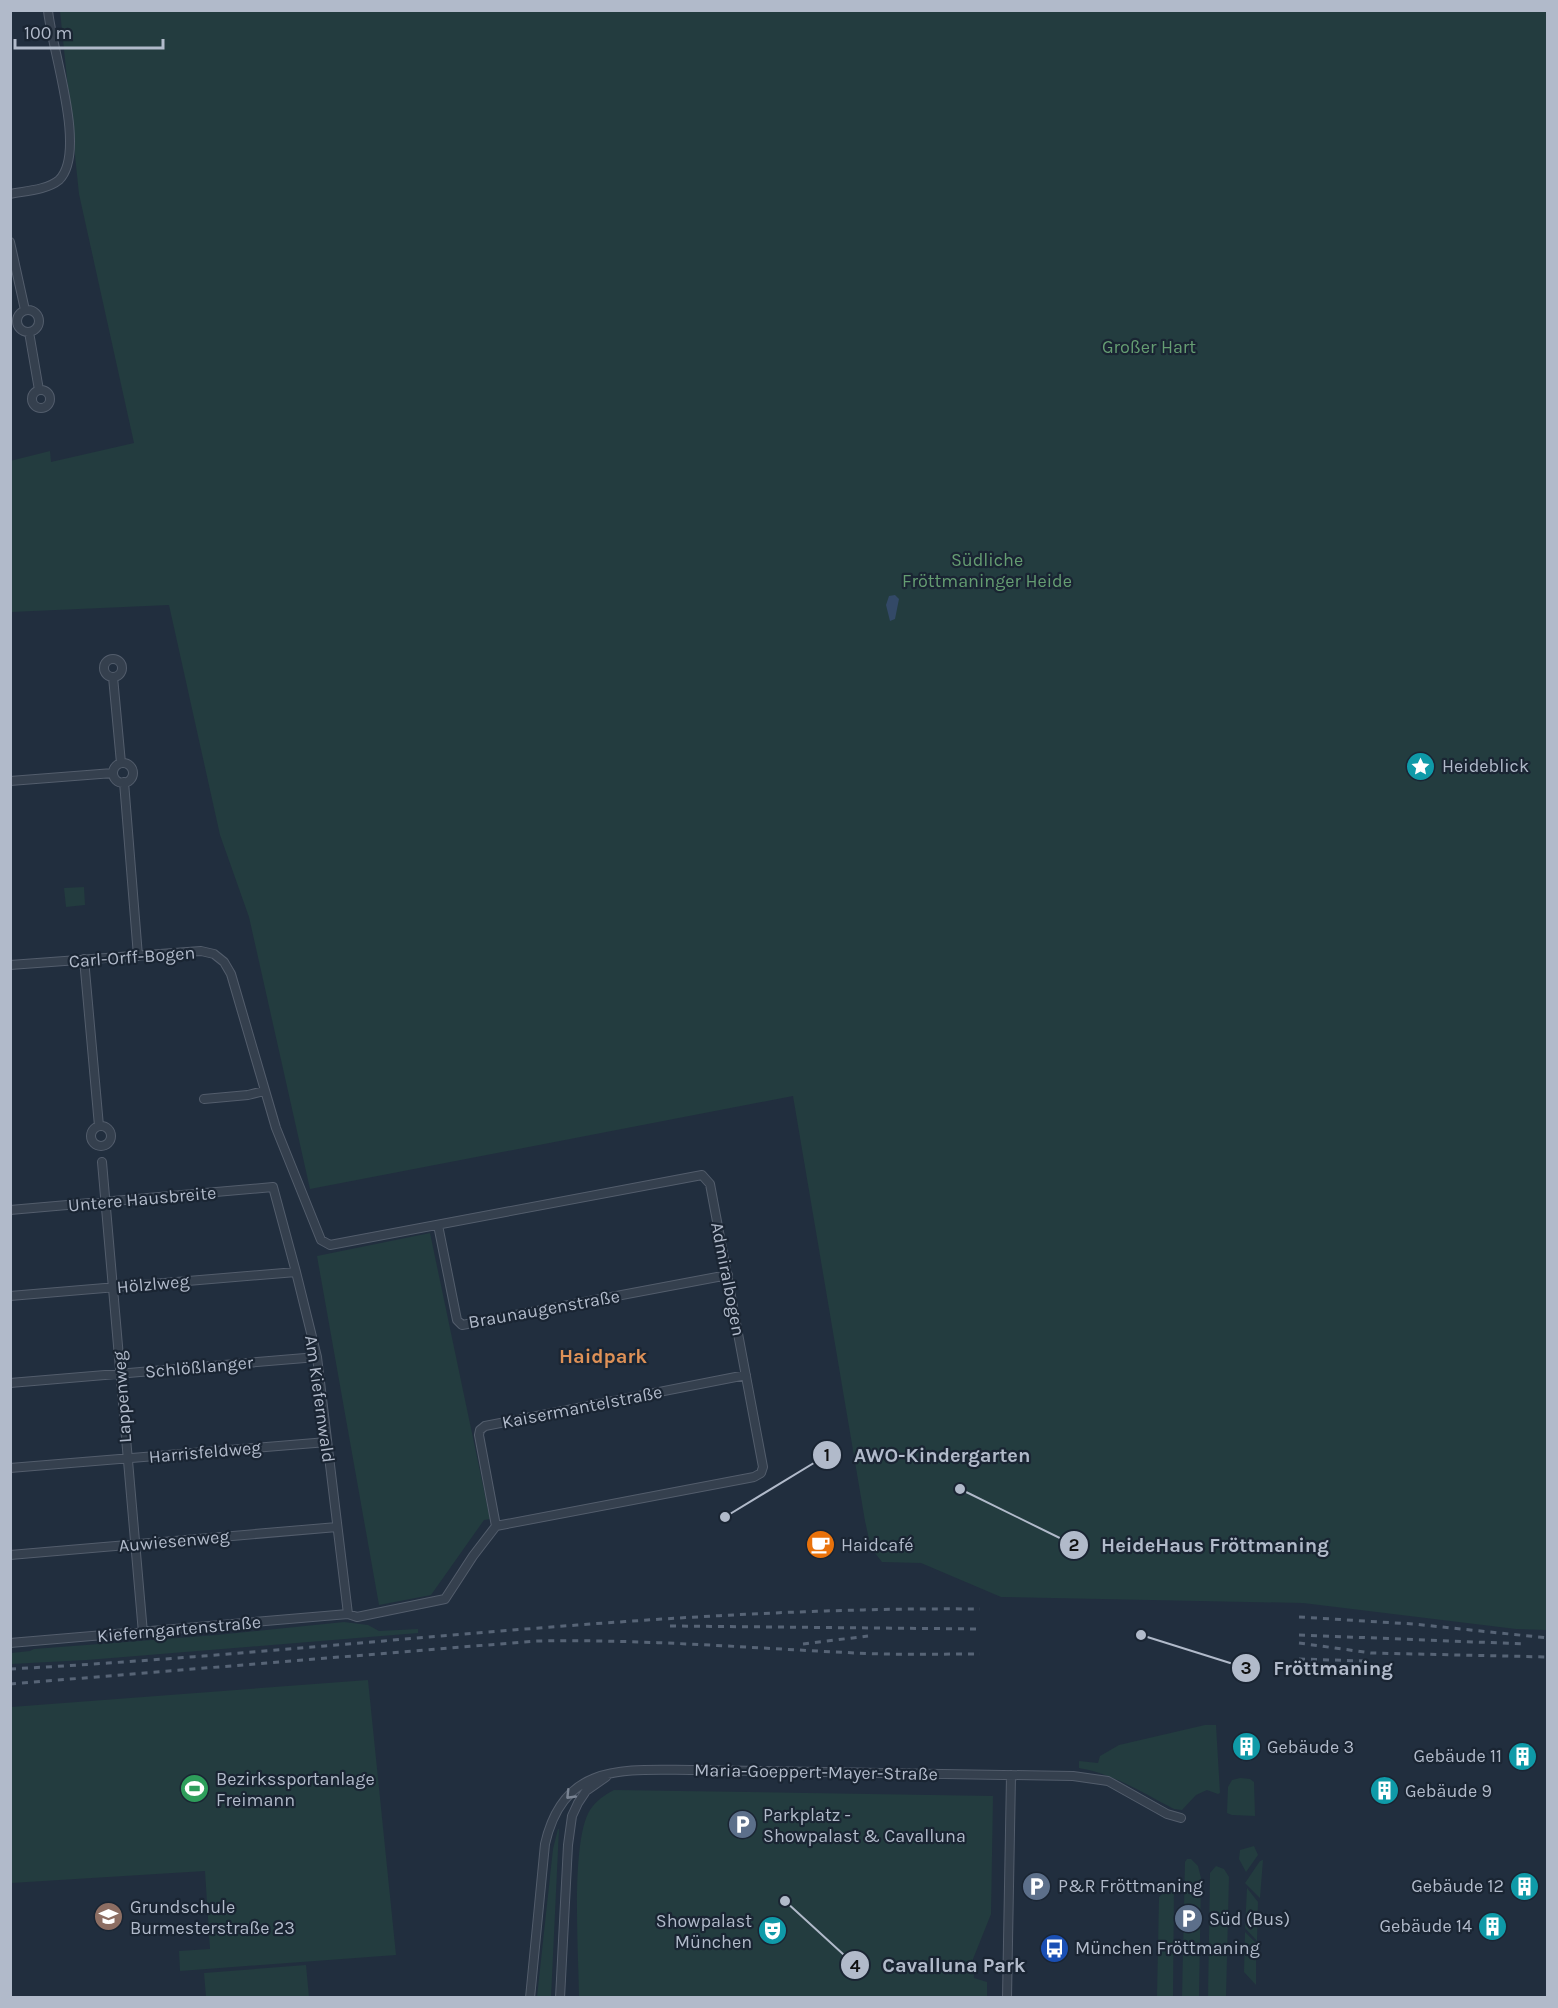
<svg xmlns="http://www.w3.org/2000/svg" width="1558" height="2008" viewBox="0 0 1558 2008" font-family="Karla,sans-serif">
  <rect width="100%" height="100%" fill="#212e3e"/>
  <path fill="#233c3f" d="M60 11H1547V1630L1516 1629 1303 1603 1001 1597 921 1563 882 1562 871 1548 865 1521 793 1096 310 1189 249 917 220 835 169 605 11 612 10 461 50 451 51 462 134 443 79 194Z
    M84 887 85 905 66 907 64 888Z
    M430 1233 490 1519 484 1520 431 1595 379 1605 317 1256Z
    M344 1622 368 1625 379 1631 418 1629V1633L87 1660 11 1664V1653L30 1651 34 1649 217 1635Z
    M368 1680 396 1955 180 1971 179 1951 210 1949 205 1871 11 1883V1707Z
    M1205 1725H1216L1220 1793 1218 1794 1207 1790 1196 1795 1182 1810 1174 1809C1143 1793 1114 1774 1079 1768V1761L1098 1763 1100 1756 1119 1745Z
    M1240 1778 1250 1779 1254 1782 1255 1816 1232 1815 1227 1813 1228 1787 1232 1780Z
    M614 1790 993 1796 991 1914 973 1959 974 1978 987 1982V1997H579C579 1957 570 1842 590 1810 596 1801 604 1795 614 1790Z
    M558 1829H559L551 1997H537L553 1849Z
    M1254 1846 1258 1855 1246 1872 1239 1859 1240 1850Z
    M1187 1859H1191L1198 1866 1201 1878 1199 1997H1182L1185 1862Z
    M1263 1860 1260 1898 1245 1883 1260 1861Z
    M1216 1866 1224 1869 1229 1877 1226 1997H1208L1210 1873Z
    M1174 1884 1173 1997H1157L1159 1897Z
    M1247 1888 1258 1902 1257 1941 1245 1928Z
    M1245 1932 1256 1943V1985L1244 1972Z
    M306 1965 309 1997H206L204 1973Z"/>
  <path fill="#334967" d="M895 595 899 599 895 619 890 621 886 605 889 596Z"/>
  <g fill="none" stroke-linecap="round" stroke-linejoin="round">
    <defs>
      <path id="minor" d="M10 194C25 191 47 190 59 180 88 152 51 48 48 10
        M10 242 25 310
        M17 321a11 11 0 1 1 22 0a11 11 0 1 1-22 0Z
        M29 332 39 390
        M32 399a9 9 0 1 1 18 0a9 9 0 1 1-18 0Z
        M104 668a9 9 0 1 1 18 0a9 9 0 1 1-18 0Z
        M113 677 121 763
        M113 773a10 10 0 1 1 20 0a10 10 0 1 1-20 0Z
        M10 781 113 773
        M124 782 138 956
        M84 959 99 1126
        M10 965 201 951 214 954 224 962 231 974 276 1128 321 1240 330 1245 702 1175 710 1184 763 1467 761 1473 754 1477 496 1526 473 1556 445 1599 357 1617 348 1614 10 1643
        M204 1099 248 1095 264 1091
        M91 1136a10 10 0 1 1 20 0a10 10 0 1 1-20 0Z
        M102 1162 143 1633
        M10 1210 273 1187 296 1272 317 1357 348 1614
        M438 1225 457 1320 462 1325 728 1275
        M10 1296 296 1272
        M10 1383 317 1357
        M10 1468 327 1442
        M496 1526 479 1435 480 1430 485 1426 746 1375
        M10 1555 337 1527
        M530 1998 545 1844C564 1761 625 1770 694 1770L1073 1776 1108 1781 1167 1814 1181 1818
        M560 1998 568 1845 572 1816 578 1803 586 1791 606 1777
        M1007 1998 1011 1775"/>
    </defs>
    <use href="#minor" stroke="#535d6c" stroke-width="10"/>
    <use href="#minor" stroke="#35404e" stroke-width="8"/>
    <path stroke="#576476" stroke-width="3" stroke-dasharray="6 6" stroke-linecap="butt" d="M1299 1617 1413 1624 1548 1638
      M670 1626 980 1629
      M1299 1635 1526 1644
      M1299 1643 1371 1653 1548 1657
      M803 1644 868 1636
      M1299 1659 1364 1661
      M10 1669C334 1652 656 1606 980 1609
      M10 1684 536 1641C643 1639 749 1648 856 1653 897 1655 939 1654 980 1654"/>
  </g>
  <defs><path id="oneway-chevron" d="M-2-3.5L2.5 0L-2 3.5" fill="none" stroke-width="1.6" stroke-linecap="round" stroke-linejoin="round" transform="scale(1.5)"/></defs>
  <use stroke="#798392" href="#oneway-chevron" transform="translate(570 1795) rotate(134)"/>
  <defs>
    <symbol id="sight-disc" viewBox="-11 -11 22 22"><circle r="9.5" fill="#0f9aa8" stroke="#1a2533"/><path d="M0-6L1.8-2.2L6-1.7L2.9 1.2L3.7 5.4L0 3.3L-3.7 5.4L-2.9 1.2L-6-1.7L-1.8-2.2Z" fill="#fff"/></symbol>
    <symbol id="cafe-disc" viewBox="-11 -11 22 22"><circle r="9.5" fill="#e8710a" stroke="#1a2533"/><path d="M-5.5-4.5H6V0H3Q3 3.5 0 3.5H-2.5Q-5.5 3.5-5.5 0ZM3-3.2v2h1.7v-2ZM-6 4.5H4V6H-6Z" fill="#fff"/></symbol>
    <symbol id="building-disc" viewBox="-11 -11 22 22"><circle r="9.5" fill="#0f9aa8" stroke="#1a2533"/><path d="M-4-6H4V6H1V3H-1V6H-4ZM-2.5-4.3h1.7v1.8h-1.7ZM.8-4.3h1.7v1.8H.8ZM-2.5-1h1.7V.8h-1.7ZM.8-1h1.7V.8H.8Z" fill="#fff"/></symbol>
    <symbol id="stadium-disc" viewBox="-11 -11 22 22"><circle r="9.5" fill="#2e9e5b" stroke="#1a2533"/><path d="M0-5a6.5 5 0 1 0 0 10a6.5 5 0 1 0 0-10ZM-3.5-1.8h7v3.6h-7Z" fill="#fff"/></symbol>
    <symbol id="parking-disc" viewBox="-11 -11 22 22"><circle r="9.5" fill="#5c6f8a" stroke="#1a2533"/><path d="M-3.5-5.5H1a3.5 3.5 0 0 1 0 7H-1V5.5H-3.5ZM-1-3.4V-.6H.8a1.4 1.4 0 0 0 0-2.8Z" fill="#fff"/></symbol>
    <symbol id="school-disc" viewBox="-11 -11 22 22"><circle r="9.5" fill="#8d6e63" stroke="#1a2533"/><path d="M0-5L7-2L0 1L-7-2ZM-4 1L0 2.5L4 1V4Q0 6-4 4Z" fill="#fff"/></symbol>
    <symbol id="theatre-disc" viewBox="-11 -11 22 22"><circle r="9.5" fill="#0f9aa8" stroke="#1a2533"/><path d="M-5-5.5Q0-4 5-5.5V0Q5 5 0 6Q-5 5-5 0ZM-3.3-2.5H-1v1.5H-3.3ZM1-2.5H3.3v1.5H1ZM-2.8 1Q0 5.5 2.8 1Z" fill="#fff"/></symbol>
    <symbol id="bus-disc" viewBox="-11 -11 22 22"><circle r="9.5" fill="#1a4fb4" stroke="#1a2533"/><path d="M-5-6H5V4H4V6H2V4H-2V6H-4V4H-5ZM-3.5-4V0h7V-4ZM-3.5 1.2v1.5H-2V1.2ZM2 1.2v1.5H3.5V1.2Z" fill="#fff"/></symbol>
  </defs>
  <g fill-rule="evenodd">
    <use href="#sight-disc" x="1404" y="750" width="33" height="33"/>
    <use href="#cafe-disc" x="804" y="1528" width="33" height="33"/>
    <use href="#building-disc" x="1230" y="1730" width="33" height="33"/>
    <use href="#building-disc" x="1506" y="1740" width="33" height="33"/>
    <use href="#stadium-disc" x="178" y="1772" width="33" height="33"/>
    <use href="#building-disc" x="1368" y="1774" width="33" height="33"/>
    <use href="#parking-disc" x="726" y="1808" width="33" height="33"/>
    <use href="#parking-disc" x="1020" y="1870" width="33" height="33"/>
    <use href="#building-disc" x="1508" y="1870" width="33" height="33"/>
    <use href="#school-disc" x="92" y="1900" width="33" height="33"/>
    <use href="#parking-disc" x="1172" y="1902" width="33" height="33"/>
    <use href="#building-disc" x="1476" y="1910" width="33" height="33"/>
    <use href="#theatre-disc" x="756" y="1914" width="33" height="33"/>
    <use href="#bus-disc" x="1038" y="1932" width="33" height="33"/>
  </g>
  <g text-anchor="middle" stroke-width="4.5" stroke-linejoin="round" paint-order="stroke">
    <g font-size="18" fill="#659d72" stroke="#1a2533">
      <text x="1149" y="353">Großer Hart</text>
      <text x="987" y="566">Südliche<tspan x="987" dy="21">Fröttmaninger Heide</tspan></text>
    </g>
    <g font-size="18" fill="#b1baca" stroke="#1a2533" text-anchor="start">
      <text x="1442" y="772">Heideblick</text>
      <text x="841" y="1551">Haidcafé</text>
      <text x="1267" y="1753">Gebäude 3</text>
      <text x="1502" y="1762" text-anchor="end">Gebäude 11</text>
      <text x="216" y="1785">Bezirkssportanlage<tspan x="216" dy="21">Freimann</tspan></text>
      <text x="1405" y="1797">Gebäude 9</text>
      <text x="763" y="1821">Parkplatz -<tspan x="763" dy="21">Showpalast &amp; Cavalluna</tspan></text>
      <text x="1058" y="1892">P&amp;R Fröttmaning</text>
      <text x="1504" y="1892" text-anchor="end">Gebäude 12</text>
      <text x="130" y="1913">Grundschule<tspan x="130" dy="21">Burmesterstraße 23</tspan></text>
      <text x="1209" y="1925">Süd (Bus)</text>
      <text x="752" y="1927" text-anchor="end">Showpalast<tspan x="752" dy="21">München</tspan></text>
      <text x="1472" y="1932" text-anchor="end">Gebäude 14</text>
      <text x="1075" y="1954">München Fröttmaning</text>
    </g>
    <g font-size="18" fill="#b1baca" stroke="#1a2533">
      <text transform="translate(132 957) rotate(-4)" y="6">Carl-Orff-Bogen</text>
      <text transform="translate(142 1199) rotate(-5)" y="6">Untere Hausbreite</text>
      <text transform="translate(728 1279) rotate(79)" y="6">Admiralbogen</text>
      <text transform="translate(153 1284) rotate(-5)" y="6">Hölzlweg</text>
      <text transform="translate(544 1309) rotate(-10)" y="6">Braunaugenstraße</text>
      <text transform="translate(199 1367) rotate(-5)" y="6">Schlößlanger</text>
      <text transform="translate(122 1397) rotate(-94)" y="6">Lappenweg</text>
      <text transform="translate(320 1399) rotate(82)" y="6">Am Kiefernwald</text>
      <text transform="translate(582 1407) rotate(-11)" y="6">Kaisermantelstraße</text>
      <text transform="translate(205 1452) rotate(-5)" y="6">Harrisfeldweg</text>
      <text transform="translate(174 1541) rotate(-5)" y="6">Auwiesenweg</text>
      <text transform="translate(179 1629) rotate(-5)" y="6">Kieferngartenstraße</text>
      <text transform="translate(816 1772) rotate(1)" y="6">Maria-Goeppert-Mayer-Straße</text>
    </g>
    <g font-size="20" font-weight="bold" fill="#de9157" stroke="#1a2533">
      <text x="603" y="1363">Haidpark</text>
    </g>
  </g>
  <path fill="none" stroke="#b1baca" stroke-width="2" d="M725 1517L827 1455M960 1489L1074 1545M1141 1635L1246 1668M785 1901L855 1965"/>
  <g fill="#b1baca" stroke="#1a2533" stroke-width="2">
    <circle cx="725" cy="1517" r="6"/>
    <circle cx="960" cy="1489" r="6"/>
    <circle cx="1141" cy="1635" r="6"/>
    <circle cx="785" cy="1901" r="6"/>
    <circle cx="827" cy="1455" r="15"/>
    <circle cx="1074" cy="1545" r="15"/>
    <circle cx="1246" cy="1668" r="15"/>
    <circle cx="855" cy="1965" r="15"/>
  </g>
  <g font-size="18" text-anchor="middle" font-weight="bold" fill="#111">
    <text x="827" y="1461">1</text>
    <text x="1074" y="1551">2</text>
    <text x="1246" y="1674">3</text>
    <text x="855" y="1972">4</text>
  </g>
  <g font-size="20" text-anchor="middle" font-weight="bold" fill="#b1baca" stroke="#1a2533" stroke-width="4.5" stroke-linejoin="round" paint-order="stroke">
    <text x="942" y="1462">AWO-Kindergarten</text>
    <text x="1215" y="1552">HeideHaus Fröttmaning</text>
    <text x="1333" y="1675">Fröttmaning</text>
    <text x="954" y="1972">Cavalluna Park</text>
  </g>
  <rect width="1558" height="2008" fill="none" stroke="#b1baca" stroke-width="24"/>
  <path d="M15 39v9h148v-9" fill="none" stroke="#b1baca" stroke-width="3"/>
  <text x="24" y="39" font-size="18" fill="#b1baca" stroke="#1a2533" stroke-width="4.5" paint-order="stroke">100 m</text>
</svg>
